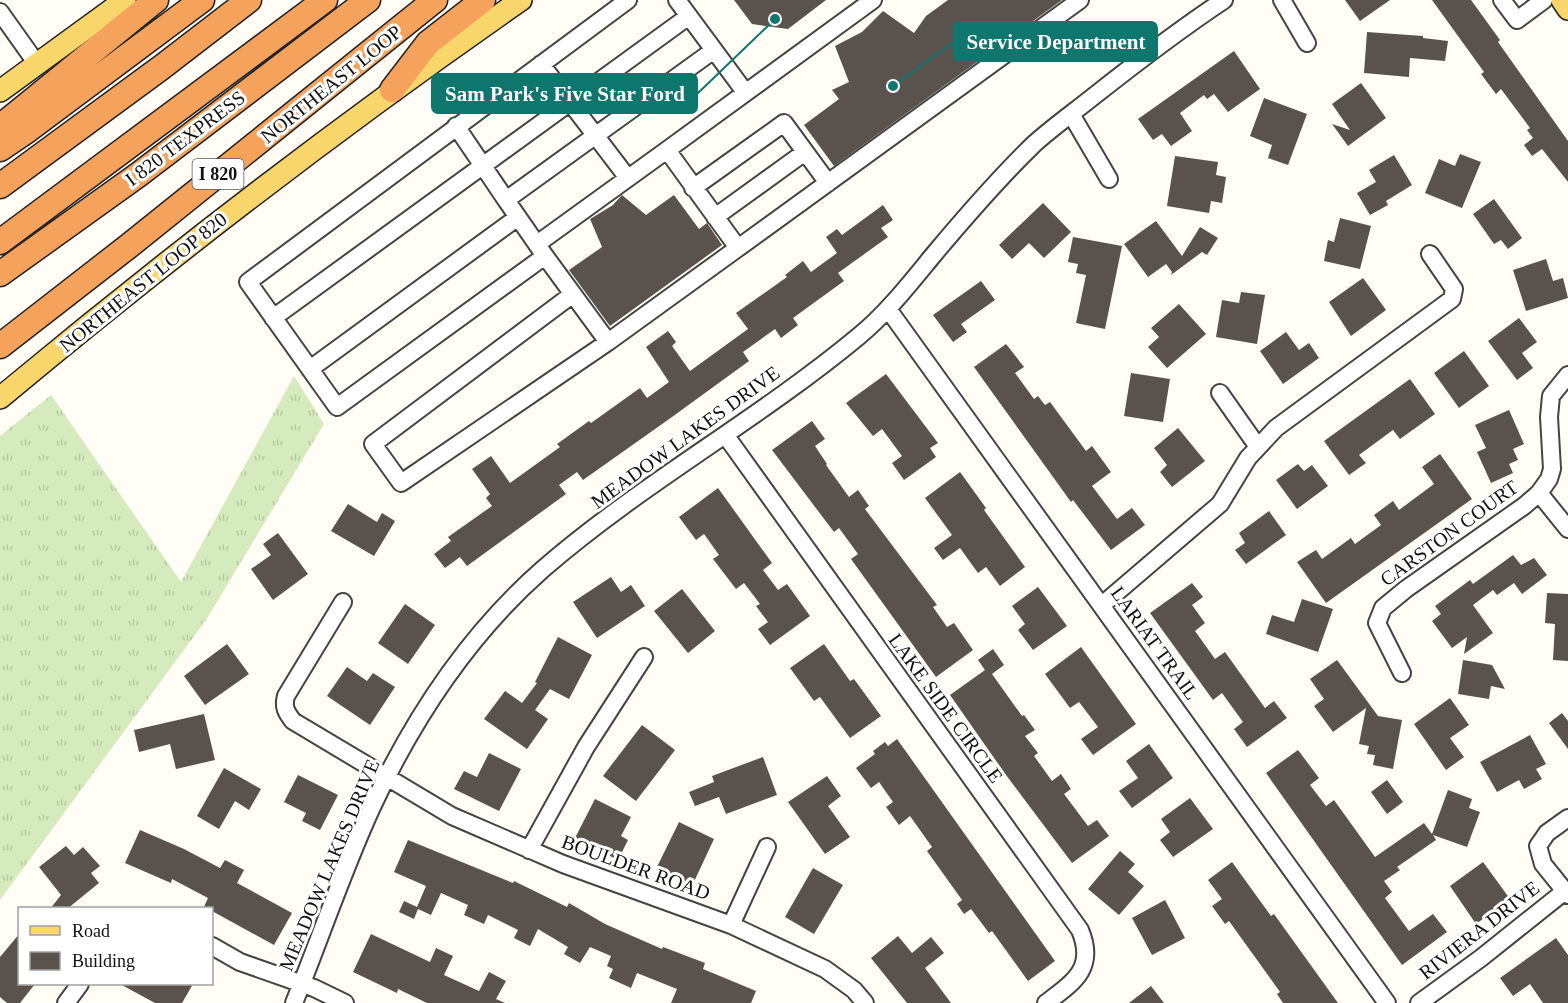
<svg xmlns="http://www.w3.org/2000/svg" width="1568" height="1003" viewBox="0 0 1568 1003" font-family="Georgia,serif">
  <defs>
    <pattern id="grass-tufts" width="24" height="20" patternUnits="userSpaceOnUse" patternTransform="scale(1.5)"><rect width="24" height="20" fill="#d5ebbd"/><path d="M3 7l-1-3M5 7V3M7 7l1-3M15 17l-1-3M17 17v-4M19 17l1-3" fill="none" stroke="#b6c8a1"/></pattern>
  </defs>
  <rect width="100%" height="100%" fill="#fffdf5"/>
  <path fill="url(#grass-tufts)" d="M294 376 324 424 206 620 0 900V436L51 395 181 582Z"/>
  <path fill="#5a524d" d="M734 0H826L788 29 752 24Z
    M948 0H1062L834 166 804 125 839 99 832 90 849 82 835 46 862 32 883 11 914 33 926 16Z
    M1345 0H1390L1360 21Z
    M1432 0H1471L1500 40 1498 42 1568 141V182L1542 149 1532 156 1524 145 1533 138 1527 130 1530 128 1501 89 1496 94 1481 74 1484 72Z
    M1367 32 1423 36V38L1448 41 1445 61 1410 58 1409 77 1364 73Z
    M1234 51 1260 89 1228 112 1214 94 1207 99 1204 95 1180 113 1192 131 1171 146 1162 134 1153 140 1138 119Z
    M1361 83 1386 118 1348 146 1332 124 1350 130 1332 104Z
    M1264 98 1307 114 1288 165 1268 158 1272 145 1250 136Z
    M1460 154 1481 162 1462 208 1425 193 1439 159 1455 166Z
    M1394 155 1412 185 1386 201 1388 205 1370 215 1357 193 1376 182 1369 170Z
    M1175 156 1218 162 1216 175 1226 177 1222 203 1211 201 1209 213 1167 206Z
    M674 195 699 229 707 223 722 245 610 326 569 270 602 247 590 219 613 205 622 195 646 215Z
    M1494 199 1522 238 1508 249 1501 240 1494 244 1473 214Z
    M1043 203 1071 232 1044 258 1029 243 1012 259 999 245Z
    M883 205 893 220 881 228 888 237 838 273 844 281 793 318 798 325 781 338 775 329 743 352 749 361 672 417 583 480 577 472 559 485 566 494 467 566 460 557 445 568 434 554 451 541 448 537 492 506 486 498 490 494 472 469 491 456 510 483 560 447 557 444 589 421 591 423 640 388 647 398 669 382 646 347 668 331 676 342 672 346 690 371 748 329 736 313 787 277 785 275 803 261 811 272 837 253 826 237 837 229 842 235Z
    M1340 218 1371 226 1360 269 1324 261 1328 240 1334 242Z
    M1156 221 1182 256 1200 227 1218 238 1207 255 1202 252 1171 275 1172 272 1166 264 1148 277 1124 244Z
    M1073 237 1122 246 1105 329 1076 323 1086 275 1076 273 1078 264 1068 262Z
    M1546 259 1553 281 1563 278 1568 298 1526 311 1513 270Z
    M1363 278 1386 310 1351 336 1329 302Z
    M981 281 995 300 961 324 967 332 953 342 933 315Z
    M1241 292 1265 295 1257 344 1216 337 1222 300 1239 303Z
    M1179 304 1206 334 1167 368 1148 347 1159 337 1151 328Z
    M1519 318 1537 342 1522 353 1533 368 1517 380 1488 341Z
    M1286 332 1299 350 1309 343 1319 358 1283 384 1260 351Z
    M1006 344 1024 367 1015 373 1034 399 1038 396 1045 405 1050 402 1086 451 1092 446 1111 472 1092 486 1117 519 1132 508 1145 525 1111 550 1073 500 1071 502 974 367Z
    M1464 351 1489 386 1459 408 1434 373Z
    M1131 373 1170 379 1163 422 1124 416Z
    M886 374 938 443 930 448 936 457 904 480 892 463 902 456 882 429 873 436 846 403Z
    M1410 379 1435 414 1400 439 1393 430 1359 455 1366 463 1349 475 1324 441Z
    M1509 410 1524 444 1513 449 1518 460 1509 464 1513 473 1491 483 1477 452 1486 448 1475 425Z
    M812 421 825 439 815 446 827 464 826 465 849 497 858 490 869 506 865 509 937 605 933 607 947 627 954 623 973 650 936 677 851 559 858 554 839 528 834 532 772 450Z
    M1178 428 1205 461 1172 487 1160 472 1167 465 1154 448Z
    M1440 454 1472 499 1326 603 1297 562 1316 550 1322 559 1351 538 1355 544 1381 525 1374 515 1393 501 1399 510 1434 484 1422 467Z
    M1298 464 1304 471 1312 465 1328 486 1297 509 1276 480Z
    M960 472 986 508 984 510 1025 567 1000 586 986 567 978 573 960 548 943 560 934 548 952 535 925 498Z
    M718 488 772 563 763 570 778 590 787 584 810 616 770 645 758 629 768 622 756 606 760 604 744 583 736 589 713 559 719 555 704 534 696 540 679 517Z
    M348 504 377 522 382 513 395 521 374 556 331 531Z
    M1269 511 1286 535 1246 564 1235 550 1245 543 1239 533Z
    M278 533 308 574 273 600 251 569 271 555 263 544Z
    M1513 555 1521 565 1534 558 1547 575 1522 594 1514 583 1497 595 1493 590 1473 605 1493 633 1464 654 1467 637 1452 648 1432 621 1441 614 1435 606 1470 580 1473 584Z
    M611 577 621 592 631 585 645 606 597 638 573 602Z
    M1192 583 1203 597 1192 605 1205 623 1195 631 1215 659 1225 652 1265 708 1274 701 1287 718 1247 747 1234 729 1243 722 1222 693 1213 700 1150 613Z
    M1038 587 1067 626 1033 650 1018 630 1025 624 1012 606Z
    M682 589 715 631 688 653 654 611Z
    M1547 593 1568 594V661L1553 660 1555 624 1545 623Z
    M1302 599 1333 609 1318 652 1266 634 1272 615 1294 622Z
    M405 604 435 625 408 664 378 643Z
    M558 637 592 655 569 699 550 689 535 710 548 719 527 749 484 719 505 691 522 703 537 683 535 682Z
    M227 644 249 674 205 705 184 676Z
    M824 644 850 681 854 679 881 716 850 738 820 697 814 701 790 668Z
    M1081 647 1136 724 1093 755 1081 739 1098 727 1079 702 1070 708 1045 674Z
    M993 649 1004 665 992 674 1022 716 1024 715 1035 730 1025 736 1038 753 1034 756 1052 781 1061 774 1071 789 1064 794 1088 826 1097 820 1109 836 1072 863 1006 775 950 695 985 670 978 660Z
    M1337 660 1378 716 1402 720 1393 769 1373 765 1375 755 1367 754 1369 746 1359 744 1366 708 1333 732 1314 706 1324 699 1310 679Z
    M1463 660 1492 665 1505 689 1491 686 1489 699 1458 694Z
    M347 667 367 681 373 673 395 687 370 725 327 696Z
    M1450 698 1469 725 1450 738 1464 757 1446 770 1414 724Z
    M1562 713 1568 721V749L1549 723Z
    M204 714 215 760 176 769 170 744 139 752 134 730Z
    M642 725 675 750 636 801 603 776Z
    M1530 735 1546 764 1536 769 1542 779 1524 789 1519 780 1497 792 1480 762Z
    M897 739 1055 961 1028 981 992 931 989 933 971 909 964 914 957 904 962 900 927 851 932 847 910 816 899 825 886 807 893 802 879 782 871 788 856 768 875 754 873 751 885 742 888 746Z
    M1149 744 1173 778 1132 808 1119 791 1138 778 1126 761Z
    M1298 750 1319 778 1310 785 1326 806 1334 800 1375 857 1424 823 1432 834 1448 790 1472 799 1469 808 1480 812 1467 847 1433 835 1436 840 1397 867 1400 870 1384 881 1392 892 1385 898 1409 931 1433 914 1447 932 1402 965 1266 773Z
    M489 753 521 769 499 811 454 789 464 771 477 777Z
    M763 757 777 795 726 814 719 797 695 806 689 792 714 782 712 776Z
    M224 768 261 789 249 810 235 801 219 829 197 816Z
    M298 775 338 795 320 830 302 821 306 813 284 802Z
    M827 776 841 796 828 806 850 837 825 854 788 802Z
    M1387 780 1403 802 1387 814 1371 792Z
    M1190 798 1213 829 1173 857 1160 840 1170 832 1161 819Z
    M595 799 631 817 621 836 628 840 618 860 575 838Z
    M679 822 714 839 692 886 656 869Z
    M140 830 184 849 220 868 225 860 244 870 237 883 292 913 274 945 212 911V909H203L208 898 172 879 171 883 125 863Z
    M408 840 513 883 514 881 567 907 569 903 605 924 662 949 663 947 705 963 703 969 756 991 751 1003H671L677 989 637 973 631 988 609 978 613 969 607 966 611 956 590 947 580 963 564 954 568 947 538 929 530 946 514 938 518 930 488 915 484 924 464 915 468 905 441 893 431 915 418 909 414 919 399 912 404 901 417 907 426 886 394 872Z
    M66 846 74 855 83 847 100 866 91 873 99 883 67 909H50L61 895 39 867Z
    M1120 851 1135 864 1128 872 1144 886 1119 915 1088 889Z
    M1232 862 1271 916 1274 914 1338 1003H1283L1277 994 1280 992 1229 921 1225 924 1212 906 1222 899 1208 880Z
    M1483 862 1510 899 1476 924 1450 886Z
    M813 868 843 885 814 934 785 917Z
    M1165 900 1185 938 1152 955 1132 918Z
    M20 933V984H35L20 1003H7L0 997V957Z
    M371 934 430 962 436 948 453 956 444 975 479 991 489 972 506 981 496 999 505 1003H427L398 989 397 993 353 972Z
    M898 936 912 953 931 937 944 953 925 968 951 1003H907L871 958Z
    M1556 938 1568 955V1003H1543L1530 984 1513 996 1500 978Z
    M120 984H193L182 1003H155Z
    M1151 986 1164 1003H1129Z"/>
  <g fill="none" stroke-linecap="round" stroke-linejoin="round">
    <defs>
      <path id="minor" d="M677 0 745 92
        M1282 0 1307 43
        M1502 0 1517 20 1544 0
        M0 12 37 64
        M541 64 627 177
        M1071 114 1109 179
        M456 126 506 200 714 50
        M693 188 784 123 828 183
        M506 200 545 256 608 342 738 248 667 150 873 0
        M715 217 805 152
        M537 244 667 150
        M738 248 1080 0
        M545 256 337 407 248 282 628 0
        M573 294 373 444 401 483 608 342
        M888 309 1387 1003
        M273 318 689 16
        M310 369 518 217
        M1220 393 1258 447
        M726 436 1080 930C1096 968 1074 982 1046 1003
        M1539 493 1568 529
        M343 602 286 696C283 707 286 712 293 721L452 816 563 864 731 925 825 969 854 990 865 1003
        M1102 605 1220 504 1248 458 1276 428 1452 299 1454 289 1430 254
        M1402 673 1377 623 1383 608 1406 589 1524 506 1539 493 1549 479 1552 469 1549 417 1551 396 1568 375
        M1568 818 1547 833 1538 846 1543 864 1568 895
        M529 850 586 747 644 657
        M731 925 767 847
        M212 946 240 962 314 988 345 1003
        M66 1003 80 984
        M294 1003C320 939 343 870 372 807 413 719 469 634 543 569 642 483 758 420 859 336 888 312 911 282 935 253 966 216 999 178 1034 144 1053 127 1074 112 1094 96 1137 62 1179 30 1224 0
        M1419 1003 1481 958 1565 891"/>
      <path id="major" d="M1562 0 1568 9
        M0 91 125 0
        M0 398C168 258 341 125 521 0"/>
      <path id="highway" d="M392 90 428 43 483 0
        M0 127 156 0
        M0 149 28 130 202 0
        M0 186 162 67 249 0
        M0 242 325 0
        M0 274 138 175 368 0
        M0 346 130 245 435 0"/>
    </defs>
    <use href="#minor" stroke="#444" stroke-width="20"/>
    <use href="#major" stroke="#222" stroke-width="24"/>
    <use href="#highway" stroke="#222" stroke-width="27"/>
    <use href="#minor" stroke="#fff" stroke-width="16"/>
    <use href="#major" stroke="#f9d66b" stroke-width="21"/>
    <use href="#highway" stroke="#f5a25d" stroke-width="24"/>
  </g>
  <g text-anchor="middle" stroke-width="6" stroke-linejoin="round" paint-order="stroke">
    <rect fill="#fff" stroke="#585858" stroke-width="1.5" x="192.5" y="159" width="51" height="30" rx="4.5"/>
    <g font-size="18" font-weight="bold" fill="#111">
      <text x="218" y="180">I 820</text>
    </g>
    <g font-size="20" fill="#111" stroke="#fff">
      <text transform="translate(331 84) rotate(-39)" y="7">NORTHEAST LOOP</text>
      <text transform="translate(185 138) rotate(-37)" y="7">I 820 TEXPRESS</text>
      <text transform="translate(143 282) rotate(-39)" y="7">NORTHEAST LOOP 820</text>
      <text transform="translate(685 437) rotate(-36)" y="7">MEADOW LAKES DRIVE</text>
      <text transform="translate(1449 533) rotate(-36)" y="7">CARSTON COURT</text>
      <text transform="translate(1155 643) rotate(54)" y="7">LARIAT TRAIL</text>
      <text transform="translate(946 708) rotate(54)" y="7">LAKE SIDE CIRCLE</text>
      <text transform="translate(329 865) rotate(-67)" y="7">MEADOW LAKES DRIVE</text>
      <text transform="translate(636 867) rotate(20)" y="7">BOULDER ROAD</text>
      <text transform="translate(1479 930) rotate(-38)" y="7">RIVIERA DRIVE</text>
    </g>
  </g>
  <path fill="none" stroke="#0f766e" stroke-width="2" d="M893 86L954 42M775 19L697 94"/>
  <g fill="#0f766e" stroke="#fff" stroke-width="2">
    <circle cx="893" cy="86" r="6"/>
    <circle cx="775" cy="19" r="6"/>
  </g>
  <g fill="#0f766e" stroke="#0f766e" stroke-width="2">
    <rect x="954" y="22" width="203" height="39" rx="6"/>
    <rect x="432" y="74" width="265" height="39" rx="6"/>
  </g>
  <g font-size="21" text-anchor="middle" font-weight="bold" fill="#fff">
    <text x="1056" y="49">Service Department</text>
    <text x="565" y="101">Sam Park's Five Star Ford</text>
  </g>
  <rect x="18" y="907" width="195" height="78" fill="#ffffff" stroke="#a0a0a0" stroke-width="1.5"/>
  <rect x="30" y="926" width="30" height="9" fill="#f9d66b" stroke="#a0a0a0" stroke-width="1.5"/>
  <text x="72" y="937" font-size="18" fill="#111111">Road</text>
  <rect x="30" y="952" width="30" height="18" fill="#5a524d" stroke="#a0a0a0" stroke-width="1.5"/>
  <text x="72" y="967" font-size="18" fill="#111111">Building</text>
</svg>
